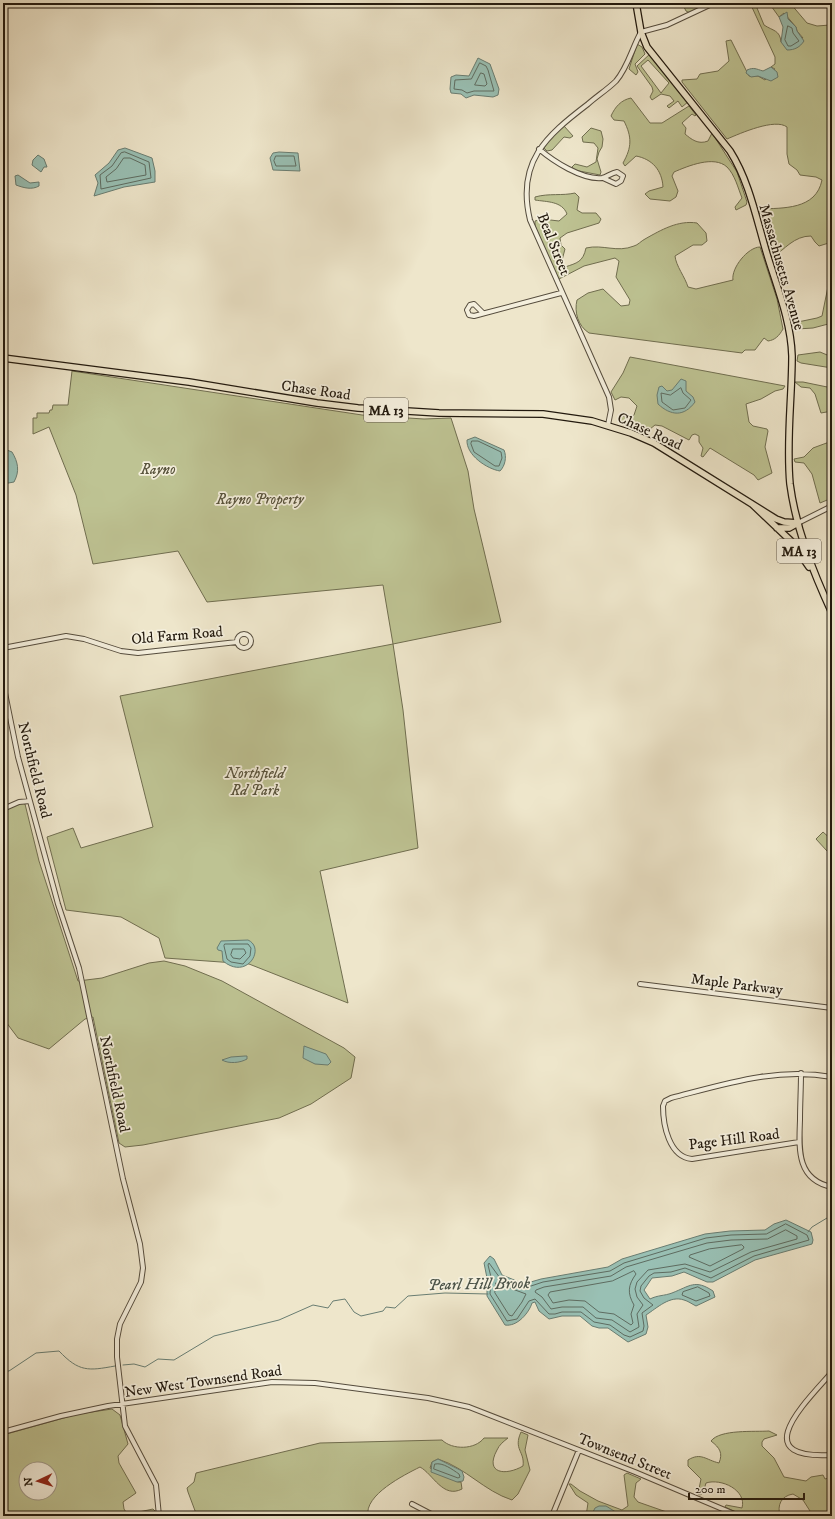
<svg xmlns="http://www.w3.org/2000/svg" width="835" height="1519" viewBox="0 0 835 1519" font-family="'IM FELL DW Pica',serif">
  <rect width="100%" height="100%" fill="#eee6cb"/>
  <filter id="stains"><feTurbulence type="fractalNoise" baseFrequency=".005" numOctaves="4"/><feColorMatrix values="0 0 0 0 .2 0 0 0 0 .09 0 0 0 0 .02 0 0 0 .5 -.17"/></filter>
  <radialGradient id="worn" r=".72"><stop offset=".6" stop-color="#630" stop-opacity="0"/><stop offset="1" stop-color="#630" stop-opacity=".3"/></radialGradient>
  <path fill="#bec393" stroke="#706e50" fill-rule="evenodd" d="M682 3H709L690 13 686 11Z
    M750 3H757V8L764 25C773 31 780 30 781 42L803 38 797 31 796 27 784 13 779 17 769 3H790L807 23 817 26 830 25 832 20V242L819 246 815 242 811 236C794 236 785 249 772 258L768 244V224L759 215V209C783 208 816 210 822 180L816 177 800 175 797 170 789 164 787 154V127C775 118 741 133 727 139L682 82V80L697 79 700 74 718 71 729 61 726 41 731 40 749 76H758L765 80 775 69 771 67 775 64V57Z
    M637 44 642 47 645 54 635 64 638 72 636 75 629 69Z
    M651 53 689 101 682 107 678 101 669 108 667 106 674 101 670 96 661 94 652 100 650 97 653 91 652 87 637 66ZM648 60 669 83 661 93 641 66Z
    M631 98 650 123H662L689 106 696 115 695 116 692 114 682 123 686 128 685 134C691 139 698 145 708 141L712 133 737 172 747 202 746 205 736 210 735 207 742 198C738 188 735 175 727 167 714 155 688 166 674 172L672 176 678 191 676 197 670 201 650 199 645 194 649 191 663 187C662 170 652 159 636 156L625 166 623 163C632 147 632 137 624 121L614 120 611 116C615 107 621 100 631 98Z
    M564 126 573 136 570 138 564 137 552 150 547 151 544 148 550 139Z
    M591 128 601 131 603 139 602 147 599 152 597 159 601 172 600 175 574 170 572 167 575 164 587 167 596 162 598 148 594 143 583 142 582 137Z
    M575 193 579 197 577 210 582 213H596L601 219 599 223 567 233 560 238 561 245 565 249 561 264 565 267C577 263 583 262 586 248 603 244 617 253 634 246 638 245 641 241 645 239 661 230 678 220 697 223L706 233 707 241 702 245H693L675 256C676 266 685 277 688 287L696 289 733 280C731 268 748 247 760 247L777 299 783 329C779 336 775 340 768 341L764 338 755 350H745L742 353 589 333C578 326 574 312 577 300L588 293 603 289 621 306 629 305 630 300 616 277 619 261 615 258 584 266 559 279 557 278 535 226V221L542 219 559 221 567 214C562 201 547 202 535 200V197C549 193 562 196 575 193Z
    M832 267V323L813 328 797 329 793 323 817 318 822 316Z
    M820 352 832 357V368L801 363 797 361 798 355Z
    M630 357 785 386 783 389 775 391 761 399 746 404 749 422 753 426 767 429 768 431 765 447 772 473 758 480 754 475 710 448 703 457 701 456 703 448 699 442V436L695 434 692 435 689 440 662 426 655 425 645 433 618 420V417L621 416 631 418 634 415 637 406 629 398 621 397 615 400 611 392 623 373Z
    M72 371 362 415 424 419 451 418 468 471 474 509 501 622 393 644 403 710 418 848 320 871 348 1003 249 964 165 958 159 938 121 917 66 910 47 837 73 828 81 848 153 827 120 696 393 644 383 585 207 602 178 551 93 564 76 495 49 427 33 434V418H37V413H49L50 410H52L53 405H68Z
    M795 382H803L832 388V411L821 413 815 394 810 388 801 387Z
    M832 441V470L830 477 832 481V498L820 503 812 474 804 463 795 462 794 459 804 457 813 448Z
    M19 802 25 804 39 861 78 981 102 978 149 963 164 961 185 966 222 981 344 1048 355 1057 351 1078 311 1104 279 1118 143 1145 125 1147 119 1143 93 1017 85 1019 49 1049 18 1038 3 1018V809Z
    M823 832 832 840V846L827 851 816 839Z
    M112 1409 120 1415 128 1444 118 1456 119 1463 136 1493 123 1502 124 1509 126 1512 134 1513 153 1509 155 1511 156 1516H3V1435L78 1414ZM26 1469H50V1493H26Z
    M769 1431 777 1435 764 1439 762 1442V1446L774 1458 784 1477 806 1481 811 1477 823 1475 825 1479 832 1477V1515L808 1516 810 1511 803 1500 793 1494C781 1496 777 1505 780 1516H745L725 1507 726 1505 742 1508C747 1490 721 1478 706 1483L703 1493 700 1495 698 1494 701 1479 688 1466V1460C701 1452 706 1460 719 1463 723 1453 720 1448 711 1441 720 1429 755 1432 769 1431Z
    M521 1432 528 1435 525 1450 530 1470 518 1494 512 1500C484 1491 466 1468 438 1459L432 1462 430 1468 458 1482H461L462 1489C443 1499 433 1474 420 1467 404 1475 364 1495 368 1516H197L188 1492 187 1488 194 1482 196 1473 320 1443 442 1440C452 1450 475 1450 484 1438H508C504 1441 499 1445 497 1450 484 1474 506 1476 523 1466 525 1451 513 1450 521 1432Z
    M627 1473 641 1479 636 1483 634 1497 638 1502 678 1516H586L588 1503 576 1495 569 1484H571L580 1491 598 1501 622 1510 628 1506 624 1475Z"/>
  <path fill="#99c0b4" stroke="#697d72" d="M787 12 788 19 796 27 797 31 804 41C800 47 795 50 787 50L781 42 783 27 779 17Z
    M478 58 490 64 499 89 498 95 493 97 474 95 466 98 461 94 451 93 450 89 451 77 456 75 469 76Z
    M771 67 777 72 778 77 771 81 758 76 751 77 746 73 747 70C754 67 756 69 763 71Z
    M125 148 152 158 155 171V182L124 187 94 196 98 183 95 175 109 163 118 150Z
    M279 152 298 153 300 171 273 170 270 158 273 153Z
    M38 155 44 159 47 167H44L41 172 32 165 33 160Z
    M18 175 30 183 39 182V186C32 190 24 188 16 185L15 176Z
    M681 379 686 381V391L693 397 695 402C684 417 671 416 658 404L657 395 659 387 662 386 667 391 672 390Z
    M475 437 504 450C507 457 505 466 500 471 487 469 466 455 467 440Z
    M7 450 12 452C18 462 20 471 14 482L3 484V451Z
    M248 940C266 948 247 981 223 961L222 951 218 950 217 948 221 941Z
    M304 1046 326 1054 331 1062 328 1065 315 1064 303 1058Z
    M245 1056H247V1059C240 1063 229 1064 222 1060L231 1057Z
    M786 1220 811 1232 813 1240 812 1244 755 1260 713 1282H707L684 1272 672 1276 652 1278 644 1290 650 1299C658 1295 664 1296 672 1293 690 1286 695 1279 713 1291L715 1297 696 1306C692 1304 688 1301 684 1300 670 1295 657 1308 646 1315L648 1327 646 1334 628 1342 608 1328H599L592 1326 580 1316H562L549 1319 539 1311 535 1302 532 1303C529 1313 517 1327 505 1325L487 1296V1278L484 1263 490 1256 494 1259 502 1275 524 1284 541 1279 608 1267 622 1259 705 1234 730 1231 765 1230 774 1224Z
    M438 1459 462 1471 464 1477 463 1481 457 1482 431 1472 432 1462Z
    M599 1506H606L619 1514 633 1516H591L595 1508Z"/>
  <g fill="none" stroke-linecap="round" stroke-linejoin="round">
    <path stroke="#5e6c61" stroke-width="1" d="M788 26 792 28 793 33 799 41 791 46H788L785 40Z
      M480 63 486 66 488 70 494 91H474L467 93 462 90 454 89 455 80 471 79Z
      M481 73 484 74 487 84 485 86 475 85Z
      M125 152 149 162 151 178 101 189 100 175 112 166 121 153Z
      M276 156H294L296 166H276L274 161Z
      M124 158H130L145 165 146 175 107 182 106 177 116 169Z
      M681 388 683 393 691 400 685 408 673 410 662 402 661 393 670 395Z
      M472 441H478L501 452 502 458 499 466H495L474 452 471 444Z
      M225 944H248L251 948 250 956 243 964 231 962 227 959 224 946Z
      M233 949H244L246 953 240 959 233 958 231 955Z
      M786 1224 807 1235 809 1240 754 1256 711 1278 685 1268 671 1272 654 1273 649 1276 641 1286 640 1291 644 1298 653 1305 642 1313 644 1326 643 1331 630 1337 624 1335 610 1325 594 1322 581 1312H562L555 1314H549L535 1299 529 1301 517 1319 507 1321 490 1294 491 1277 488 1265 489 1263 500 1278 518 1287 525 1288 543 1282 610 1271 624 1263 706 1238 731 1235 766 1234Z
      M786 1230 797 1236V1239L751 1252 710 1272 685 1264 648 1270 637 1282 635 1289 637 1297 643 1305 637 1314 639 1327 630 1332 612 1320 596 1318 583 1307H562L551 1309 542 1297 535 1292 536 1290 544 1287 611 1276 626 1267 707 1243 731 1240 767 1239Z
      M742 1245 744 1247 743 1249 710 1266 689 1257 690 1255 709 1249Z
      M634 1271 636 1274C628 1285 627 1293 634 1305L631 1314 633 1323 631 1325 614 1314 599 1312 585 1301 569 1300 553 1303 548 1295 550 1292 612 1281Z
      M496 1283 526 1294 522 1302 512 1316 509 1315 495 1293Z
      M698 1287 709 1293 710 1296 696 1301 682 1295 683 1292Z
      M435 1464C443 1462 453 1470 459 1474L460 1477 458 1478 434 1469Z"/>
    <path stroke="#697d72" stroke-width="1" d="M115 7 117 3
      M808 1232 812 1227 832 1215
      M123 1365 134 1364 145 1367 158 1359 174 1360 214 1336 279 1320 313 1305 328 1308 333 1301 345 1299 354 1312 361 1316 383 1311 386 1307 395 1308 408 1296 445 1293 488 1294
      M3 1371H9L36 1353 59 1351C79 1372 88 1371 115 1366"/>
    <defs>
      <path id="minor" d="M539 149C553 161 582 180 602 178 607 177 611 173 617 172L623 176 621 181 616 184 603 178
        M483 313 474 304 470 305 467 310 469 315 474 316 561 293
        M608 425 611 410 609 397 530 220C516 162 546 136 588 104 597 96 608 89 616 81 628 67 632 48 641 32L667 25 714 3
        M798 523 832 506
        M237 641a7 7 0 1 1 14 0a7 7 0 1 1-14 0Z
        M3 648 66 636 84 639 121 651 138 653 237 642
        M3 683 18 757 58 904 79 968 123 1179 140 1244 143 1268 141 1282 120 1324 117 1339V1357L125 1426 156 1485 159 1516
        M3 809 19 802 30 801
        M640 984 832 1008
        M801 1073C801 1089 800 1104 800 1120 799 1148 796 1180 832 1187
        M799 1142 692 1159C669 1157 663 1125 663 1106L665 1101 671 1098C725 1084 776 1067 832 1077
        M832 1372C806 1402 745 1460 832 1455
        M3 1432 61 1416 108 1406 272 1382 315 1383 428 1398 469 1407 635 1472 739 1516
        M412 1504 435 1516
        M552 1516 579 1450"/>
      <path id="major" d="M636 3 641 32 647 47 730 151C749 181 756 217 766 251 776 285 791 320 792 356 792 399 786 441 790 484 796 529 813 572 832 613
        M3 358 189 382 317 403 358 408 439 413 543 414 592 421 631 433 654 443 776 519 784 522 798 523
        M752 504 791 541 809 567
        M777 528H789L798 523"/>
    </defs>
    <use href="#minor" stroke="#554c3d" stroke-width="6"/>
    <use href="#major" stroke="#22190e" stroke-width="8"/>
    <use href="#minor" stroke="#f4efdd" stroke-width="4"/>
    <use href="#major" stroke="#eee6cb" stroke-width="5.5"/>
  </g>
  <g text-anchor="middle" stroke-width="3.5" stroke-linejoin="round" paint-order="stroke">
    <g fill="#f4efdd" stroke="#61594c" stroke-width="1">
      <rect x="364" y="398" width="44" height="24" rx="3"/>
      <rect x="777" y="539" width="44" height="24" rx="3"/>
    </g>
    <g font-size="14" font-weight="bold" fill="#22190e">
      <text x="386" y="415">MA 13</text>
      <text x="799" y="556">MA 13</text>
    </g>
    <g font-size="15" fill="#22190e" stroke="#f4efdd">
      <text transform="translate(554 244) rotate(68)" y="5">Beal Street</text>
      <text transform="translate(782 267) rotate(74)" y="5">Massachusetts Avenue</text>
      <text transform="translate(316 390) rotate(8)" y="5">Chase Road</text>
      <text transform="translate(650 431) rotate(25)" y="5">Chase Road</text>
      <text transform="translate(177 635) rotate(-5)" y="5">Old Farm Road</text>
      <text transform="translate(35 770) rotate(76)" y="5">Northfield Road</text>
      <text transform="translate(737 984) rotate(7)" y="5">Maple Parkway</text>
      <text transform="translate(115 1084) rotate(78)" y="5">Northfield Road</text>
      <text transform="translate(734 1139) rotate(-7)" y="5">Page Hill Road</text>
      <text transform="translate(203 1381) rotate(-8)" y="5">New West Townsend Road</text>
      <text transform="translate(625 1456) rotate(22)" y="5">Townsend Street</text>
    </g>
    <g font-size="15" font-style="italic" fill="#59543d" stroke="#f4efdd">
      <text x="158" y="474">Rayno</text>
      <text x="260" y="504">Rayno Property</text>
      <text x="255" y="778">Northfield<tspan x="255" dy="17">Rd Park</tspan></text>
    </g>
    <g font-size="16" font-style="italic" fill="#4c5348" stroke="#f4efdd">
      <text transform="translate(479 1283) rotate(-1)" y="6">Pearl Hill Brook</text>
    </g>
  </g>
  <rect width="835" height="1519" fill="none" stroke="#eee6cb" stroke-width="16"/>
  <rect x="4" y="4" width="827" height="1511" fill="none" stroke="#22190e" stroke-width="2"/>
  <rect x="8" y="8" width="819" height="1503" fill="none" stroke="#22190e"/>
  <g transform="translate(38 1481) rotate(266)"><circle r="19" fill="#f4efdd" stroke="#a0998a"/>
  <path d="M0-3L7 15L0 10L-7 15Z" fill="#8f2418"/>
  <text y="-6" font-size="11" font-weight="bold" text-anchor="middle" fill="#22190e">N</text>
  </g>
  <path d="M689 1493v6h115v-6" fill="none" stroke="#22190e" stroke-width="2"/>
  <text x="695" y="1493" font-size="12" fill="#22190e" stroke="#f4efdd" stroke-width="3" paint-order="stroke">200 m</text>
  <rect width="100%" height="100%" filter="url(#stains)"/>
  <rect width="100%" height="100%" fill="url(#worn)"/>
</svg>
